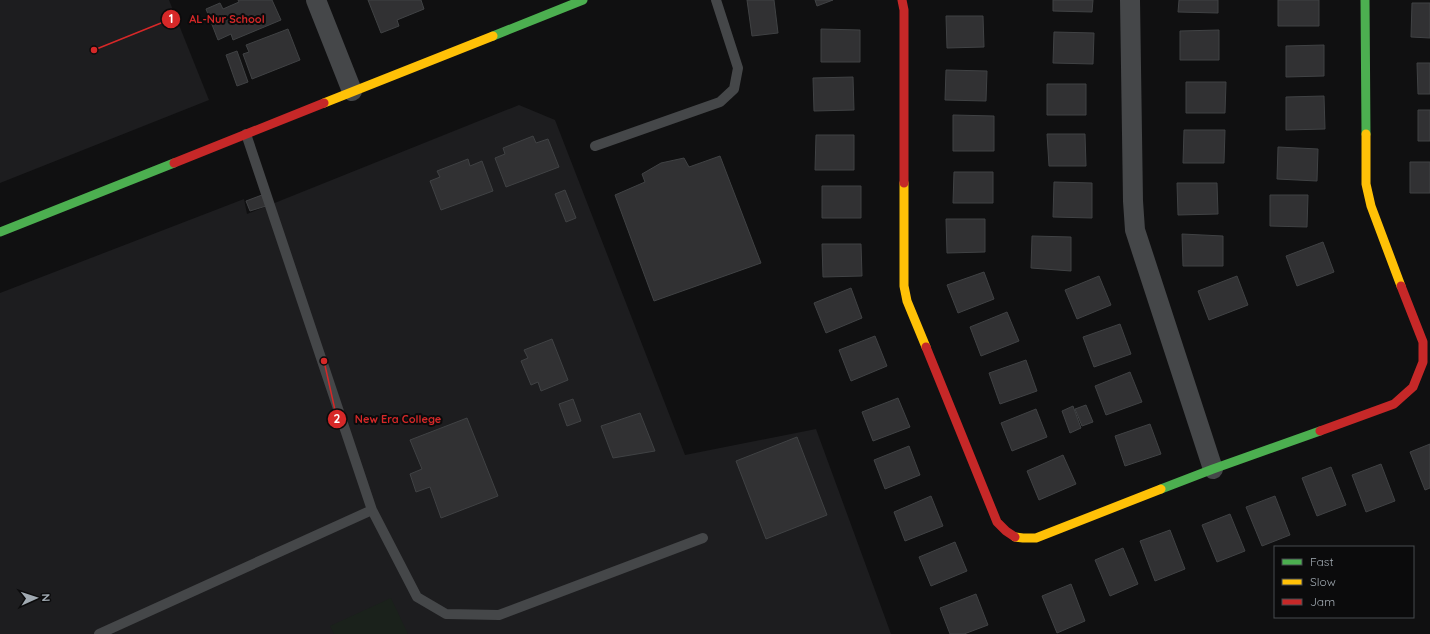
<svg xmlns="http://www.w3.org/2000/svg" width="1430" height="634" viewBox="0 0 1430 634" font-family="Quicksand,sans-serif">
  <rect width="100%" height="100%" fill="#101011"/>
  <path fill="#1d1d1f" d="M0 0H169L209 100 0 183Z
    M519 105 555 120 685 455 816 429 891 634H0V293L244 199 247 214Z"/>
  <path fill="#1a211b" d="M391 598 408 634H334L330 626Z"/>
  <path fill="#313133" stroke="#404244" d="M238 0H272L281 20 233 40 231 34 218 40 206 9 220 3 223 9 239 2Z
    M368 0H421L424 9 397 20 399 26 381 33Z
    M747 0H774L778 33 752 36Z
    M815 0H833L817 6Z
    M1053 0H1093L1092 12 1053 11Z
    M1179 0H1218V13L1178 12Z
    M1278 0H1319V26H1278Z
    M1412 3H1430V38L1411 37Z
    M946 16H983L984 47 947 48Z
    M288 29 300 60 252 79 243 54 249 52 246 45Z
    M821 29 860 30V62H821Z
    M1219 30V60H1180V31Z
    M1054 32 1094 33 1093 64 1053 63Z
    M1324 45V76L1286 77V46Z
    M237 51 248 82 237 86 226 55Z
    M1417 63H1430V94H1418Z
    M946 70 987 71 986 101 945 100Z
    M853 77 854 110 814 111 813 78Z
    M1186 82H1226L1225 113H1186Z
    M1047 84H1086V115H1047Z
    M1324 96 1325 129 1286 130V97Z
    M1418 110H1430V141H1418Z
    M953 115 994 116V151H953Z
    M1184 130H1225L1224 163H1183Z
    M1047 134H1085L1086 166H1049Z
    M816 135H854V170H815Z
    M533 136 536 143 548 139 559 167 506 187 495 158 505 154 503 148Z
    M1278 147 1318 149 1317 181 1277 179Z
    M720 156 761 263 654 301 615 195 645 182 642 174 661 163 684 158 689 167Z
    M468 159 470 166 482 161 493 191 441 210 430 181 440 177 437 171Z
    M1410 162H1430V193H1410Z
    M954 172H993V203H953Z
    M1054 182 1092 183V218L1053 217Z
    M1177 183H1217L1218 214 1178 215Z
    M822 186H861V218H822Z
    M565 190 576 218 566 222 555 194Z
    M262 195 266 206 250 211 246 201Z
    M1270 195H1308L1307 227 1270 226Z
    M946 219H985V252L947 253Z
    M1182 234 1223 236V266H1183Z
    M1032 236 1071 237V271L1031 268Z
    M1323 242 1334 272 1297 286 1286 256Z
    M822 244H861L862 276 823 277Z
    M984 272 994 299 958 313 947 285Z
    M1099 276 1111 305 1077 319 1065 290Z
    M1237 276 1248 305 1209 320 1198 291Z
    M851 288 862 318 826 333 814 303Z
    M1007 312 1019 341 981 356 970 327Z
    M1120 324 1131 354 1094 367 1083 337Z
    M875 336 887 366 851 381 839 350Z
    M552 339 568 380 541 391 538 382 531 385 521 361 528 358 524 350Z
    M1026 360 1037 391 1000 404 989 373Z
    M1130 372 1142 402 1106 415 1095 386Z
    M898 398 910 427 873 441 862 412Z
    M573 399 581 421 567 426 559 404Z
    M1086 405 1093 422 1082 426 1075 409Z
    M1073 406 1081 428 1070 433 1062 411Z
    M1036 409 1047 437 1012 451 1001 423Z
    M640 413 655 451 613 458 601 426Z
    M467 418 498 496 441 518 430 487 416 492 410 474 422 469 410 440Z
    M1150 424 1161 454 1125 466 1115 436Z
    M797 437 827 515 766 539 736 461Z
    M1430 444V488L1425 490 1410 452Z
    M909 446 920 475 885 489 874 460Z
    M1063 455 1076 484 1039 500 1027 471Z
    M1381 464 1395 501 1366 512 1352 475Z
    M1331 467 1346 505 1317 516 1302 478Z
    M931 496 943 526 905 541 894 512Z
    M1275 496 1290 535 1262 546 1246 507Z
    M1230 514 1245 551 1217 562 1202 525Z
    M1170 530 1185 569 1155 581 1140 541Z
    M955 542 967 571 931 586 919 557Z
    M1123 548 1138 584 1110 596 1095 560Z
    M1071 584 1085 621 1057 633 1042 596Z
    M976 594 988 625 964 634H950L940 608Z"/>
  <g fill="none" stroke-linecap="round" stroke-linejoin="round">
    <path stroke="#454749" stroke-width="10" d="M246 134 372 510 417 597 446 614 499 615 703 538
      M595 146 720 102 734 89 738 68 716 0
      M99 634 372 510"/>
    <path stroke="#454749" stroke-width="20" d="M316 0 352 91
      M1130 0 1133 201 1135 230 1213 469"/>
    <path stroke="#4caf50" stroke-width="9" d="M1365 0 1366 134
      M493 36 583 0
      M0 232 174 163
      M1161 489 1213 469 1320 431"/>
    <path stroke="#ffc107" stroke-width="9" d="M324 103 493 36
      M1366 134V184L1371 206 1401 286
      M904 183V286L907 301 926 347
      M1015 537 1023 538H1036L1161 489"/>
    <path stroke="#c62828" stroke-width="9" d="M902 0 904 10V183
      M174 163 324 103
      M926 347 997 522 1006 531 1015 537
      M1320 431 1394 404 1413 387 1423 362V342L1401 286"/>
  </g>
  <path fill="none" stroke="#d62828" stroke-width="1.5" d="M94 50L171 19M324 361L337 419"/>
  <g fill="#d62828" stroke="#0b0b0c" stroke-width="1.5">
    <circle cx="94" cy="50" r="4"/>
    <circle cx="324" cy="361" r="4"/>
    <circle cx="171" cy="19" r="10"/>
    <circle cx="337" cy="419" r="10"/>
  </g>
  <g font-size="12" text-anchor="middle" font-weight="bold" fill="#fff">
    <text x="171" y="23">1</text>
    <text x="337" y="423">2</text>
  </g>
  <g font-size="11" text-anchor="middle" font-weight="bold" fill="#d62828" stroke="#0b0b0c" stroke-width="4" stroke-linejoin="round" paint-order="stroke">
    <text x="227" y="23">AL-Nur School</text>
    <text x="398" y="423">New Era College</text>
  </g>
  <rect x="1274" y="546" width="140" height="72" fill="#0b0b0c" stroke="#474b4e"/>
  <rect x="1282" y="559" width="20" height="6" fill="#4caf50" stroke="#474b4e"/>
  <text x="1310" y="566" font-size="12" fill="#a1aab2">Fast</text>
  <rect x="1282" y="579" width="20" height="6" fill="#ffc107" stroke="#474b4e"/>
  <text x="1310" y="586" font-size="12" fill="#a1aab2">Slow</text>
  <rect x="1282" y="599" width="20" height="6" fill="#c62828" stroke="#474b4e"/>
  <text x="1310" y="606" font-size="12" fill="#a1aab2">Jam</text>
  <g transform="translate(36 598) rotate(87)" stroke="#0b0b0c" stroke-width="3" paint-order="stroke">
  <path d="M0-3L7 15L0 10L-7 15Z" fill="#a1aab2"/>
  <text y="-6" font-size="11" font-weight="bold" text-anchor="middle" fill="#a1aab2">N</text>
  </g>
</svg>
